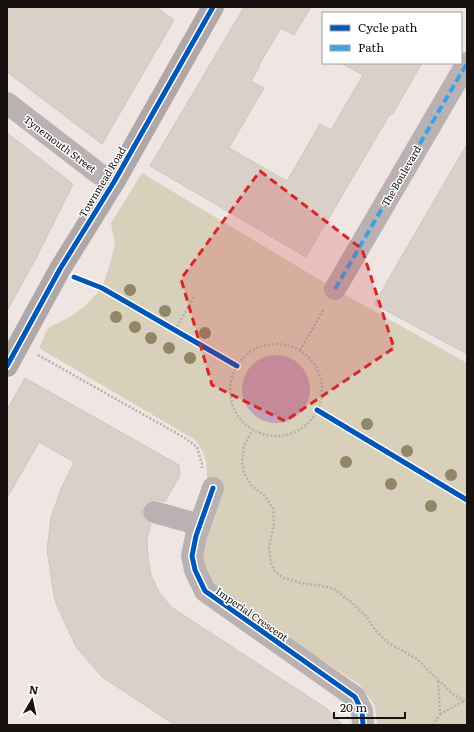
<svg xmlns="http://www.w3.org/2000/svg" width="474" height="732" viewBox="0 0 474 732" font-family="Literata,serif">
  <rect width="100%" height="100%" fill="#efe6e4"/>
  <path fill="#d8d0bb" d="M142 173 335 289 467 363V725H377L375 706 360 685 217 591 205 575 202 559 204 542 222 485 207 479C207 460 206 455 195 440L39 348 48 328 70 317 85 306 102 288 110 264 115 244 111 223Z"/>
  <path fill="#c0a3b6" d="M242 389a34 34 0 1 1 68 0a34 34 0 1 1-68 0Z"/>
  <path fill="#dad0c8" stroke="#cdc7c4" d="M7 7H156L174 20 102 144 7 72Z
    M244 7H311L294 35 281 28 259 65 260 66 251 81 264 88 229 148 287 181 320 124 331 130 363 75 341 63H422L392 115 390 114 306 257 150 166Z
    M7 133 73 184 35 260 7 311Z
    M467 144V354L374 304Z
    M25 378 179 465 180 475 165 502 157 500H151L145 503 142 509V515L145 520 151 524 147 539 148 557 151 575 159 592 171 607 326 708 343 725H175L102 677 76 647 55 601 47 550 51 517 61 489 74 462 39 442 7 498V410Z"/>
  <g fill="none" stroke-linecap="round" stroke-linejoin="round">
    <path stroke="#b6afaf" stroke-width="2.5" stroke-dasharray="2 2" stroke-linecap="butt" d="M80 279 102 288 237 366
      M175 330 195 295
      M230 390a46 46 0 1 1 92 0a46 46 0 1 1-92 0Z
      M300 350 324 309
      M38 355 185 438 197 447 202 464V468
      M317 410 467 500
      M253 429 244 446 242 463 244 473 252 486 265 496 273 509 274 524 269 548 271 563 275 572 284 578 305 584 318 585 334 589 351 602 367 617 375 630 387 642 417 659 438 680 454 695 467 702
      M440 714 464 701
      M433 725 440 714 438 680"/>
    <path stroke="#bab1b3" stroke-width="22" d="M7 103 98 173 114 182
      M335 289 467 63
      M213 488 196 536 192 556 195 570 205 591 355 697 362 711 363 725
      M154 512 200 525"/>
    <path stroke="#b0a7a8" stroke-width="22" d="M7 366 60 269 114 182 213 7"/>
    <path stroke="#3da1ea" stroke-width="4" stroke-dasharray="8 4" stroke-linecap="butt" d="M335 289 467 63"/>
    <defs>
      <path id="cycleway" d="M74 277 102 288 237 366
        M7 366 60 269 114 182 213 7
        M317 410 467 500
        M213 488 196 536 192 556 195 570 205 591 355 697 362 711 363 725"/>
    </defs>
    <use href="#cycleway" stroke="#fff" stroke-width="8"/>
    <use href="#cycleway" stroke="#0057b8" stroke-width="5"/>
  </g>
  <g fill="#918767">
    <circle cx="130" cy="290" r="6"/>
    <circle cx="165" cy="311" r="6"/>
    <circle cx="116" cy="317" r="6"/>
    <circle cx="135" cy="327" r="6"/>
    <circle cx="205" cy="333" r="6"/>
    <circle cx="151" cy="338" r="6"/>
    <circle cx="169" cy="348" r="6"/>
    <circle cx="190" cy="358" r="6"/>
    <circle cx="367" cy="424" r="6"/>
    <circle cx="407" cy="451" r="6"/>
    <circle cx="346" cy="462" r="6"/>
    <circle cx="451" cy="475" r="6"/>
    <circle cx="391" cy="484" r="6"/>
    <circle cx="431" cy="506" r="6"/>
  </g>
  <path fill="#d62828" fill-opacity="0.2" stroke="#d62828" stroke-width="3" stroke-dasharray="8 5" stroke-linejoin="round" d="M260 171 362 249 394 348 285 421 212 385 181 279Z"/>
  <g text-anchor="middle" stroke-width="3" stroke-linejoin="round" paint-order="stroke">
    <g font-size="10" fill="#171210" stroke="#fff">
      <text transform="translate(60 144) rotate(37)" y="4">Tynemouth Street</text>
      <text transform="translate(401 176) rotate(-60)" y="4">The Boulevard</text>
      <text transform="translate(102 182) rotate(-59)" y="4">Townmead Road</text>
      <text transform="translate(252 614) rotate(35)" y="4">Imperial Crescent</text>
    </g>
  </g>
  <rect width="474" height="732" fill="none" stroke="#171210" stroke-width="16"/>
  <rect x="322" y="12" width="140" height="52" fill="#ffffff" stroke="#a2a09f"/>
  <rect x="330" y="25" width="20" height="6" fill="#0057b8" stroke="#a2a09f"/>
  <text x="358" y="32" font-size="12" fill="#171210">Cycle path</text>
  <rect x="330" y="45" width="20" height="6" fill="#3da1ea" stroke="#a2a09f"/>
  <text x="358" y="52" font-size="12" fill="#171210">Path</text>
  <g transform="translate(32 700) rotate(9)" stroke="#ffffff" stroke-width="3" paint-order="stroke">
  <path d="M0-3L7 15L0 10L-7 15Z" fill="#171210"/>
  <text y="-6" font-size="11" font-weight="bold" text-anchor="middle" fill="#171210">N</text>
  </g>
  <path d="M334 712v6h71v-6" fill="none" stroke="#171210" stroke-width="2"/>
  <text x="340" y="712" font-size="12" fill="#171210" stroke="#ffffff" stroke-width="3" paint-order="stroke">20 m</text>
</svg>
